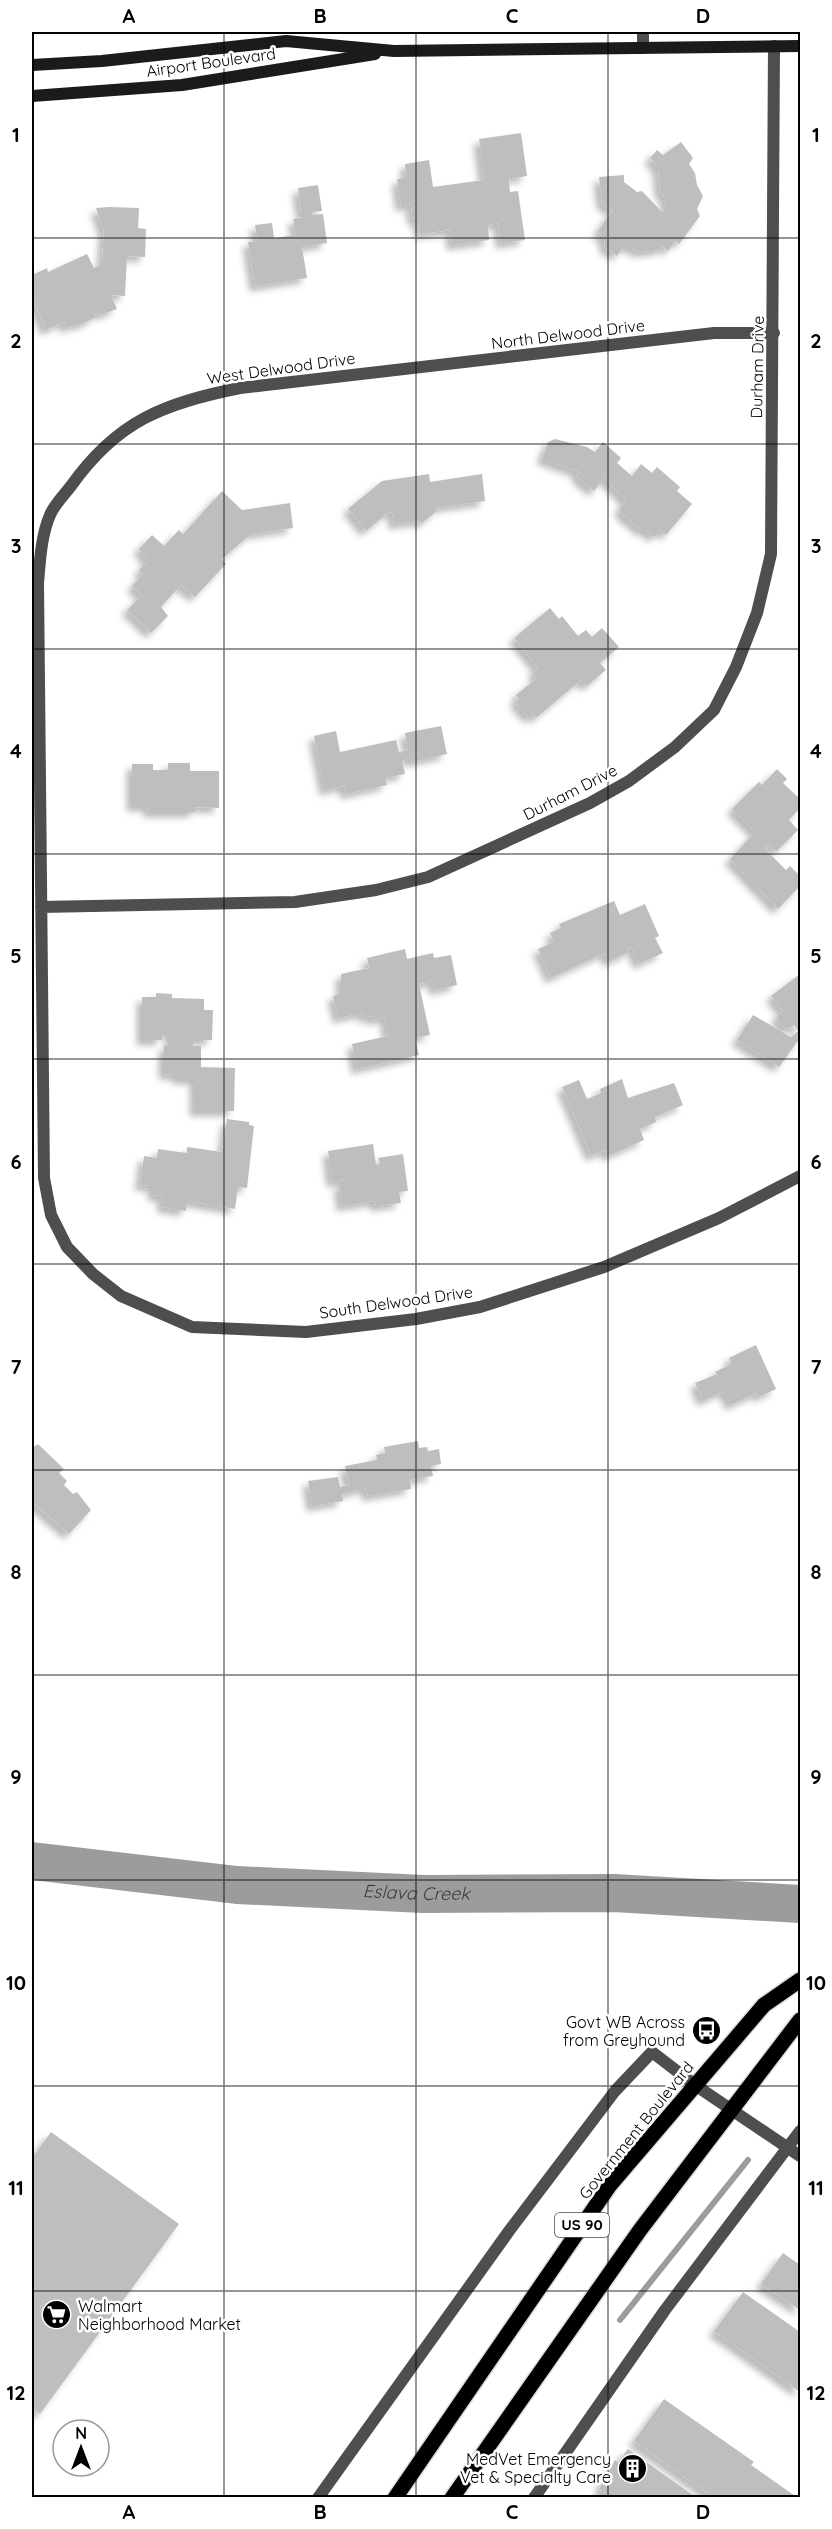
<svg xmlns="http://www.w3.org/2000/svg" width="832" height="2529" viewBox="0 0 832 2529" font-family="Quicksand,sans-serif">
  <defs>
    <filter id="shadow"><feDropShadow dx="-5.5" dy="5.5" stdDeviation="3" flood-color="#0004"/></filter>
  </defs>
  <rect width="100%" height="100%" fill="#fff"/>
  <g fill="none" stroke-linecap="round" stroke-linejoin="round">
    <path stroke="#9c9c9c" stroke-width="6" d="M620 2320 748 2160"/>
    <path stroke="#9c9c9c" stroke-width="38" id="s1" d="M32 1861 237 1885 423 1894 614 1893 800 1904"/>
  </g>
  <path fill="#bebebe" filter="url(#shadow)" d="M521 133 527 176 509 179 510 192 518 191 525 240 501 243 498 223 488 225 489 240 452 245 451 230 420 234 418 220H413L411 204 401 206 397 179 406 178 405 164 429 160 433 187 484 180 479 139Z
    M681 142 693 158 689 164 695 173 697 185 703 196 697 209 700 216 679 244 675 241 668 251 662 246 660 250 639 252 630 247H623L617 256 605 247 604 239 598 231 613 210 602 204 599 177 624 175V182L637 192 642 191 662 212 666 207 665 198 660 191 658 168 650 158 657 150 663 155Z
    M318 185 322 211 312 212V215L323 214 327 243 302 247 307 278 255 286 248 242 257 241 255 225 272 223 274 238 296 235 293 219 305 217 304 213H301L298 188Z
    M109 207 139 208 138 228 146 229 145 257 127 256 125 296 111 295 117 309 101 315 99 312 95 314 96 317 78 326V323L67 328 64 322 46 330 32 298V275L47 268 48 272 87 254 94 268 102 264 104 232 96 208Z
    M555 439 587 447 595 452 603 442 621 458 617 463 632 476 641 464 652 473 657 467 680 487 677 491 692 504 666 535 661 530 654 537 646 530H641L621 513 620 508 626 501 604 478 594 491 576 476 579 472 542 459 548 442Z
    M429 474 430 482 482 474 485 501 435 508 437 511 422 523 418 521 394 524 392 512 388 513 366 531 348 509 382 481Z
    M222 491 242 510 290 503 293 528 251 534 222 559 226 564 195 597 181 585 161 607 168 616 151 633 127 610 142 595 132 586 143 574 139 570 148 561 139 549 152 535 164 546 179 530 183 534Z
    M550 608 559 619 562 616 578 636 586 630 592 637 602 628 619 647 600 663 606 670 587 686 581 680 536 718 533 714 529 718 515 702 519 699 516 695 537 678 533 672 538 668 514 638Z
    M441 726 447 754 412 762 411 758 402 761 405 774 385 778 387 785 346 794 344 786 325 790 314 736 336 731 340 752 396 740 399 752 408 750 405 733Z
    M168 763H190V771H219V808L195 807V812H148L149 806H132V764H153V770H168Z
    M777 769 787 779 783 783 800 799V808L789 820 798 830 776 852 769 844 765 849 786 870 790 866 800 876V886L778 909 730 859 755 832 732 809 759 782 762 785Z
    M614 901 620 915 645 904 659 936 655 938 663 953 639 964 631 947 627 949 629 952 609 962 605 953 551 978 538 949 554 942 550 933 561 928 559 924Z
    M405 949 407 959 433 953 434 958 451 955 457 985 435 990 433 981 419 984 430 1035 415 1038 419 1055 357 1069 352 1044 388 1036 385 1017 373 1020 372 1016 365 1018 363 1013 338 1018 333 996 341 993V974L369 968 367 958Z
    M800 974V1038L779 1067 737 1040 753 1015 791 1037 798 1031 794 1025 789 1029 783 1027 777 1020 778 1015 783 1011 771 996Z
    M156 993 172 994V998L204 999V1010H213L212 1040H193V1046H201V1067L235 1068 234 1111H195V1079H178V1075L164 1074V1046H170V1032H162V1040H142V997H156Z
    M622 1079 628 1098 674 1083 683 1105 655 1117 656 1122 640 1129 644 1140 608 1156 605 1150 591 1156 562 1087 579 1080 587 1099 601 1093 600 1089Z
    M227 1119 249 1122V1125L254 1126 247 1188 238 1187 235 1209 187 1201 186 1211 162 1207 163 1197 153 1195V1186L140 1185 144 1156 157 1158 158 1149 187 1153V1147L222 1152Z
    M373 1144 376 1165 380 1164 378 1158 403 1154 408 1191 399 1192 401 1203 376 1206 375 1201 342 1206 339 1185H344V1180L332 1182 328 1151Z
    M756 1345 776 1389 759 1397 757 1393 731 1405 724 1391 703 1401 695 1383 717 1374 715 1372 731 1364 729 1358Z
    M418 1441 419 1448 427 1447 428 1451 439 1449 441 1464 431 1466 433 1476 410 1480 411 1489 368 1496 366 1488 361 1489 342 1494 343 1501 312 1506 308 1481 338 1477 340 1487 349 1485 345 1466 377 1460 376 1455 385 1453 384 1447Z
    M38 1444 64 1469 59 1473 67 1481 64 1485 73 1494 77 1492 91 1510 69 1534 32 1502V1448Z
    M51 2132 179 2224 40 2414 32 2408V2158Z
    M783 2253 800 2265V2310L761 2284Z
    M743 2292 800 2332V2392L714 2331Z
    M664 2399 754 2462 751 2465 798 2498H714L634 2441Z
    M628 2449 693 2495 691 2498H611L599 2489 615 2460 618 2462Z"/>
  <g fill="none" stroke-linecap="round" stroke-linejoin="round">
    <defs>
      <path id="primary" d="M395 2498 610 2185 764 2005 800 1980
        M452 2498 640 2230 800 2020"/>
    </defs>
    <use href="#primary" stroke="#dbdbdb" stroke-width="18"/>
    <path stroke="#4e4e4e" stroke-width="12" d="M643 48V32
      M774 333H714L240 388C164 403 117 421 71 486 64 495 54 505 50 515 41 536 40 561 38 583L44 1178 51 1215 67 1247 93 1274 121 1296 192 1327 306 1332 416 1319 480 1307 604 1267 719 1218 800 1176
      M41 907 295 902 376 890 428 877 590 803 629 781 675 747 714 710 736 667 757 613 771 554 774 46
      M318 2498 509 2231 615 2091 652 2052 695 2085 800 2156
      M534 2498 665 2310 800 2131"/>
    <path stroke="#1b1b1b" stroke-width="12" d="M32 65 102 61 286 41 394 51 800 46
      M32 96 182 85 375 54"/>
    <use href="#primary" stroke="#000" stroke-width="15"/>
  </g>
  <path fill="none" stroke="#000" stroke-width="1.5" stroke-opacity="0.55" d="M224 32V2498M416 32V2498M608 32V2498M32 238H800M32 444H800M32 649H800M32 854H800M32 1059H800M32 1264H800M32 1470H800M32 1675H800M32 1880H800M32 2086H800M32 2291H800"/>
  <defs>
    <symbol id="bus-disc" viewBox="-11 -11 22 22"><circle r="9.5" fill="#000" stroke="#fff"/><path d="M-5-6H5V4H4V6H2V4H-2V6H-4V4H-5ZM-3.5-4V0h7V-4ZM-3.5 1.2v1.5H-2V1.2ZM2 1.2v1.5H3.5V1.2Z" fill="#fff"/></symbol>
    <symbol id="supermarket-disc" viewBox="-11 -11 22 22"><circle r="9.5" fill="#000" stroke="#fff"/><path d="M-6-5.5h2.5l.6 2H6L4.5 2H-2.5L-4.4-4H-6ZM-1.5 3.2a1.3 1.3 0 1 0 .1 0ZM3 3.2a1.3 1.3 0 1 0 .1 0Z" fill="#fff"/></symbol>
    <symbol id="building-disc" viewBox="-11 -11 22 22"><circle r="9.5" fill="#000" stroke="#fff"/><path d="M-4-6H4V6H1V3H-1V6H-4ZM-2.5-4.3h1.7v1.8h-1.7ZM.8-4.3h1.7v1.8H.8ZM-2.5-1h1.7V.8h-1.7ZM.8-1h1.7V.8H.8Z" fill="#fff"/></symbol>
  </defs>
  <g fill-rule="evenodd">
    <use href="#bus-disc" x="690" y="2014" width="33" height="33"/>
    <use href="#supermarket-disc" x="40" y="2298" width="33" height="33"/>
    <use href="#building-disc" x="616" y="2452" width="33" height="33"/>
  </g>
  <g text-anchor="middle" stroke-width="5" stroke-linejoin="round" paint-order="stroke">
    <rect fill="#fff" stroke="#4c4c4c" stroke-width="1.5" x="555" y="2213" width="54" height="24" rx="4.5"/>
    <g font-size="15" font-weight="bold" fill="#000">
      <text x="582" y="2230">US 90</text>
    </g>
    <g font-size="16" fill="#000" stroke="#fff">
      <text transform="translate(211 62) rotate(-8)" y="6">Airport Boulevard</text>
      <text transform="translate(568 334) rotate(-7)" y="6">North Delwood Drive</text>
      <text transform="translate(757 367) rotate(-89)" y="6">Durham Drive</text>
      <text transform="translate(281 368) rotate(-8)" y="6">West Delwood Drive</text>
      <text transform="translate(570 792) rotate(-27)" y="6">Durham Drive</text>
      <text transform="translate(396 1302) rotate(-8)" y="6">South Delwood Drive</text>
      <text transform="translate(636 2130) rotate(-51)" y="6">Government Boulevard</text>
    </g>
    <g font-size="16" fill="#000" stroke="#fff" text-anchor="end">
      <text x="685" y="2028">Govt WB Across<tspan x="685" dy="18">from Greyhound</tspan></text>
      <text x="78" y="2312" text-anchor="start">Walmart<tspan x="78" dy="18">Neighborhood Market</tspan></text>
      <text x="611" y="2465">MedVet Emergency<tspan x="611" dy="18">Vet &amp; Specialty Care</tspan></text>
    </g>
    <g font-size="18" font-style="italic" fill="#3d3d3d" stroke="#fff">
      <text dy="6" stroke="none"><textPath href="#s1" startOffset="386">Eslava Creek</textPath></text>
    </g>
  </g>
  <rect width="832" height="2529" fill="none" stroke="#ffffff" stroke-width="66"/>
  <g transform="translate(81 2448)"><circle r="28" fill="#ffffff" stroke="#999999" stroke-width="1.5"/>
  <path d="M0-4.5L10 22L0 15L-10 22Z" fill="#000000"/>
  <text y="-9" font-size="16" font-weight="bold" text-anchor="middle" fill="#000000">N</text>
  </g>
  <rect x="33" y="33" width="766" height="2463" fill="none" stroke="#000" stroke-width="2"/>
  <g font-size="20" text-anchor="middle" font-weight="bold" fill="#000">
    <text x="129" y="23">A</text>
    <text x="320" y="23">B</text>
    <text x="512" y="23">C</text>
    <text x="703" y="23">D</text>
    <text x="16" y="142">1</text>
    <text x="816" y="142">1</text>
    <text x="16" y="348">2</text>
    <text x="816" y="348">2</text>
    <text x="16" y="553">3</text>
    <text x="816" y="553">3</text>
    <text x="16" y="758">4</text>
    <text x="816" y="758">4</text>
    <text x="16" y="963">5</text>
    <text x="816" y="963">5</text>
    <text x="16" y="1169">6</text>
    <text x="816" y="1169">6</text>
    <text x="16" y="1374">7</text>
    <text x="816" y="1374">7</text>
    <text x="16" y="1579">8</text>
    <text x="816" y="1579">8</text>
    <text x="16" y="1784">9</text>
    <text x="816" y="1784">9</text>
    <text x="16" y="1990">10</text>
    <text x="816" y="1990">10</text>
    <text x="16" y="2195">11</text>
    <text x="816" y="2195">11</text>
    <text x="16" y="2400">12</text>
    <text x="816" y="2400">12</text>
    <text x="129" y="2519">A</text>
    <text x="320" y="2519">B</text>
    <text x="512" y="2519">C</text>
    <text x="703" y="2519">D</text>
  </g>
</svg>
